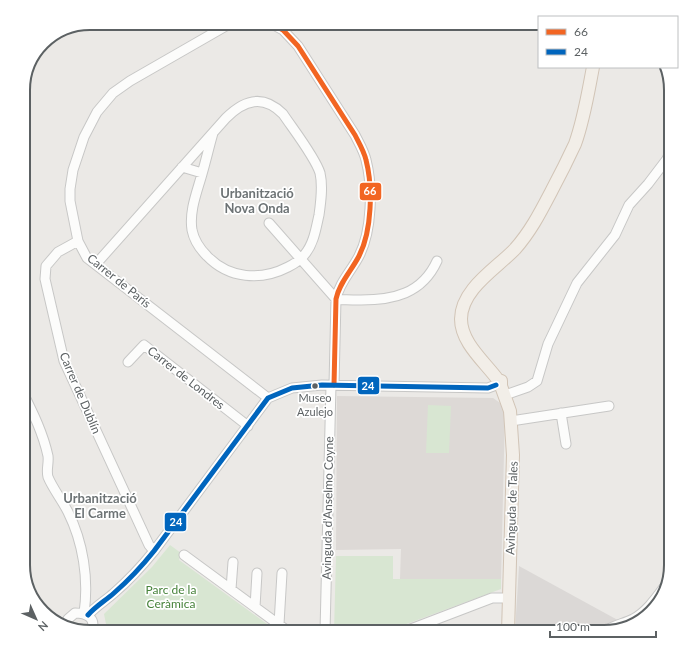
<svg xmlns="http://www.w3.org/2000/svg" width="694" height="655" viewBox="0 0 694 655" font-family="Lato,sans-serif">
  <rect width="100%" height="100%" fill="#ebe9e6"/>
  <path fill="#dbd8d6" d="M519 566 625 624 609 632H515Z"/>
  <path fill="#ddd9d6" d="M337 396 493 398 503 405 505 411 501 579H400L401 549 336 550Z"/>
  <path fill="#d8e6d2" d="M428 405 451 406 449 453H426Z
    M170 545 181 553 179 560 278 632H105L106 624 104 614 152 567Z
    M336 556H393V579H501V589L385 632H334Z"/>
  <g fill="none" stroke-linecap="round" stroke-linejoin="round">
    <defs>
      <path id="minor" d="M234 23 224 27 130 81 113 93 97 112 84 137 73 170 70 189V201L78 241 87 258 268 398
        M270 23 283 30 298 46 355 135C359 143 364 151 366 160 373 187 372 231 359 256 352 270 339 283 336 299L334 385
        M23 159 24 158
        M182 167 202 173
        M269 223 336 299C344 300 352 300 361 300 393 300 422 294 437 261
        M78 241 58 252 46 266 45 279 64 361 149 545 154 551
        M96 264 226 118C244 100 263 94 283 114 293 129 315 157 320 173 323 186 321 201 319 215 316 228 314 243 305 254 301 260 294 264 288 267 261 281 229 279 207 256 200 249 194 240 192 230 189 211 197 192 202 174 206 160 209 147 213 133
        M128 362 144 345 248 426
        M23 393C33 413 43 433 48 456 49 463 46 470 48 477 53 489 62 500 68 512 83 542 89 579 84 613
        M505 395 528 387 537 381 548 344 577 283 615 235 629 205 648 184 667 159 671 150
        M561 413 566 444
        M511 421 609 406
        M184 555 289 632
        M231 589 233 562
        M255 607 257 573
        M88 615C96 606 105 601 114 593 129 580 142 566 154 551L268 398 292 388 322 385 488 388 496 385
        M279 624 282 573
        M67 627 68 619 75 613C87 613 98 619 90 632
        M325 632 331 385
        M403 632 492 598H509
        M604 632C613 625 623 624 633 619 648 611 658 595 668 582"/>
      <path id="major" d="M508 632 513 455 510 411 501 386V381L498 380C485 362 461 343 461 319 461 289 497 268 515 249 531 231 541 211 552 190 560 175 568 159 575 144 584 119 588 93 593 67"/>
    </defs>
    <use href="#minor" stroke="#c7c7c6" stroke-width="11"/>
    <use href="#major" stroke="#d1c4b6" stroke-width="14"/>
    <use href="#minor" stroke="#fcfcfb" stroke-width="9"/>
    <use href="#major" stroke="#f2eee8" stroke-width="12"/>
    <defs>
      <path id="bus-1" d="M270 23 283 30 298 46 355 135C359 143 364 151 366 160 373 187 372 231 359 256 352 270 339 283 336 299L334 385"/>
      <path id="bus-2" d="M88 615C96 606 105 601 114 593 129 580 142 566 154 551L268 398 292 388 322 385 488 388 496 385"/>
    </defs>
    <use href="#bus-1" stroke="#fff" stroke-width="8"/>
    <use href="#bus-2" stroke="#fff" stroke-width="8"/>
    <use href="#bus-1" stroke="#f26522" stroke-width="5"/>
    <use href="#bus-2" stroke="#0065bd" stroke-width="5"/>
  </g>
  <circle fill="#5c6163" stroke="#fff" stroke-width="1.5" cx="315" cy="386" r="3.5"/>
  <g text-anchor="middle" stroke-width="3.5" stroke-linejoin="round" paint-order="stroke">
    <g font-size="11" fill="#5c6163" stroke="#fff">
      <text x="315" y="402">Museo<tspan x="315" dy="14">Azulejo</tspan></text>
    </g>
    <g font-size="12" fill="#5c6163" stroke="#fff">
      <text transform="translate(119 281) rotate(39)" y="4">Carrer de París</text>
      <text transform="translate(186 378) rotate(38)" y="4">Carrer de Londres</text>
      <text transform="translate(80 393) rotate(67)" y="4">Carrer de Dublín</text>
      <text transform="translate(328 508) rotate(-89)" y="4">Avinguda d'Anselmo Coyne</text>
      <text transform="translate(512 508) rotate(-88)" y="4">Avinguda de Tales</text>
    </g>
    <g font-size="12" fill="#47833b" stroke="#fff">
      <text x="171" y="594">Parc de la<tspan x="171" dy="14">Ceràmica</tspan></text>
    </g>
    <g font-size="13" font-weight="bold" fill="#6d7375" stroke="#fff">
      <text x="257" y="198">Urbanització<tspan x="257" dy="15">Nova Onda</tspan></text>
      <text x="100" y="503">Urbanització<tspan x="100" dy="15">El Carme</tspan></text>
    </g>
  </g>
  <path d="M0 0H694V655H0ZM90 30H604A60 60 0 0 1 664 90V565A60 60 0 0 1 604 625H90A60 60 0 0 1 30 565V90A60 60 0 0 1 90 30Z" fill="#fff" fill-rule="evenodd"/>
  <path fill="none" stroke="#5c6163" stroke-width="2" d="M90 30H604A60 60 0 0 1 664 90V565A60 60 0 0 1 604 625H90A60 60 0 0 1 30 565V90A60 60 0 0 1 90 30Z"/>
  <g stroke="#fff" stroke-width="1.5">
    <rect x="359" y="182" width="23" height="19" rx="4" fill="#f26522"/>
    <rect x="357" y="376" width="23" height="19" rx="4" fill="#0065bd"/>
    <rect x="164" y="512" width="23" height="20" rx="4" fill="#0065bd"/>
  </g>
  <g font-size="11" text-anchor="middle" font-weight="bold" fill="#fff">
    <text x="370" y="195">66</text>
    <text x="368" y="390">24</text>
    <text x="176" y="526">24</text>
  </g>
  <rect x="538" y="16" width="140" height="52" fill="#ffffff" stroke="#bec0c1"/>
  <rect x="546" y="29" width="20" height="6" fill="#f26522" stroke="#bec0c1"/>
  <text x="574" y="36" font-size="12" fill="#5c6163">66</text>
  <rect x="546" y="49" width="20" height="6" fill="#0065bd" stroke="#bec0c1"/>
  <text x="574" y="56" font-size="12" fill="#5c6163">24</text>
  <g transform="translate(36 619) rotate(135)" stroke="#ffffff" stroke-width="3" paint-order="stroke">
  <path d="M0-3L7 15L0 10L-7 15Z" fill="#5c6163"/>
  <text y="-6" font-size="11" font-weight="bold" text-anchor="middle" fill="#5c6163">N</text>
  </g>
  <path d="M550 631v6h106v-6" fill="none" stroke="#5c6163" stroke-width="2"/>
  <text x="556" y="631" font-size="12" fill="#5c6163" stroke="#ffffff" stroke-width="3" paint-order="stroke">100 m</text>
</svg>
